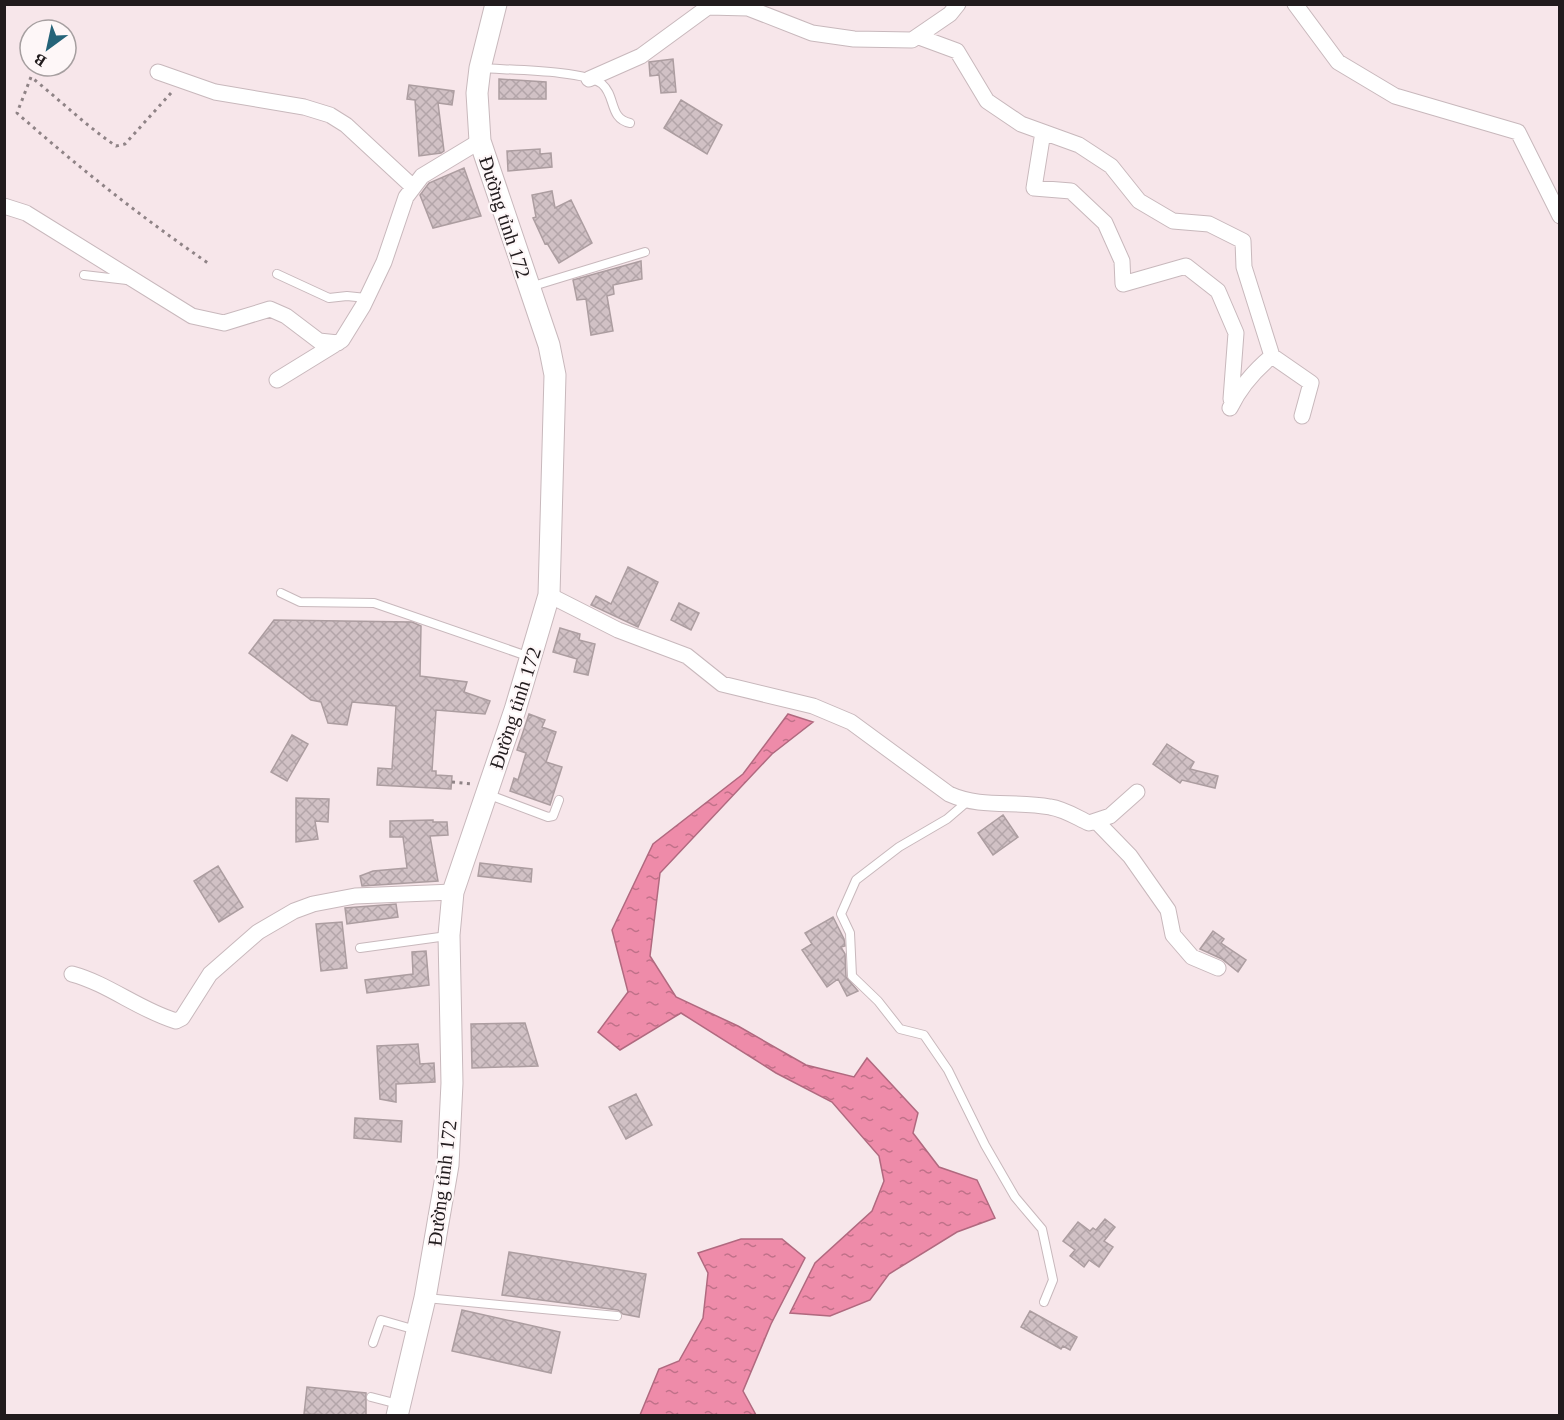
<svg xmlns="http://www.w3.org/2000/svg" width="1564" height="1420" viewBox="0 0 1564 1420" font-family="'Times New Roman',serif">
  <defs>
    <pattern id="water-ripples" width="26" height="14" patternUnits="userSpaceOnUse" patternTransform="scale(1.5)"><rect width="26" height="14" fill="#ee8ba9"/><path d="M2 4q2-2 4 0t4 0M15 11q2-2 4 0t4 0" fill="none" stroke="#c07189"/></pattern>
    <pattern id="building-cross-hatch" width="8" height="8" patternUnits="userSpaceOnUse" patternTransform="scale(1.5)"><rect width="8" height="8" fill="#d1c1c5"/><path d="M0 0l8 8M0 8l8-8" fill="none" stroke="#b3a5a9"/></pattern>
  </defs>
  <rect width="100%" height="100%" fill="#f7e6ea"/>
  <path fill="url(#water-ripples)" stroke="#b0697f" stroke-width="1.5" d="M788 714 813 722 772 754 660 873 650 956 676 997 738 1026 806 1065 854 1077 867 1058 918 1113 913 1133 939 1167 977 1180 995 1218 957 1232 889 1274 870 1300 830 1316 790 1313 815 1263 872 1211 884 1181 879 1156 832 1102 776 1073 681 1013 620 1050 598 1032 628 992 612 930 653 844 743 774Z
    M741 1239H782L805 1258 771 1324 743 1391 756 1415H640L659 1369 679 1361 703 1318 708 1273 698 1253Z"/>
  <path fill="url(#building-cross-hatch)" stroke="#ac9da0" stroke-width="1.5" d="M673 59 676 92 661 93 659 75 650 76 649 62Z
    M499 79 546 82V99H499Z
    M409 85 454 91 452 105 438 103 444 151 441 153 419 156 415 100 407 99Z
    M681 100 722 125 707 154 664 128Z
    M540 149V154L551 153 552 167 508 171 507 151Z
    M464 168 481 216 433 228 420 195 429 183Z
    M552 191 555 208 571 200 592 243 559 263 547 243 545 244 533 218 536 217 532 195Z
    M641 261 642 279 613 285 614 294 607 296 613 331 591 335 586 299 577 300 573 280Z
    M628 567 658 582 638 627 591 605 596 596 611 604Z
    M679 603 699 613 691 630 671 620Z
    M274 620 412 622 421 626 420 676 467 682 464 692 490 701 485 714 436 710 432 771H436V775L452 776 451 789 377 785 378 768 392 769 396 706 352 702 347 725 328 723 321 702 311 700 249 653Z
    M560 628 580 634 579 640 595 644 588 675 574 672 577 659 553 652Z
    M529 714 545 720 542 727 556 732 546 762 562 767 550 805 510 791 514 778 518 780 526 753 517 750Z
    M292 735 308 744 287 781 271 772Z
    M1167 744 1194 762 1190 769 1218 776 1215 788 1182 780 1180 783 1153 764Z
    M296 798 329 799 328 822 315 821 318 839 296 842Z
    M1003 815 1018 837 993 855 978 833Z
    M433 820V822H447L448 835 430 836 438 881 362 886 360 876 373 871 407 868 403 837H390V821Z
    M480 863 532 869 531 882 478 876Z
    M218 866 243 907 219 922 194 881Z
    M396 904 398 917 347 924 345 908Z
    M833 917 844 939 845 946 841 947 845 954 846 977 858 991 847 996 838 979 827 987 802 950 812 944 805 933Z
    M342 922 347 968 321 971 316 924Z
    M1213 931 1224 939 1221 943 1246 960 1238 972 1222 959 1200 949Z
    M426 951 429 985 367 993 365 980 413 974 412 952Z
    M525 1023 538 1066 472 1068 471 1024Z
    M418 1044 420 1064 434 1063 435 1082 396 1084V1102L380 1099 377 1046Z
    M636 1094 652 1125 626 1139 609 1107Z
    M355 1118 402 1121 401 1142 354 1138Z
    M1105 1219 1115 1227 1104 1241 1113 1247 1099 1267 1089 1260 1084 1267 1070 1256 1075 1250 1063 1241 1078 1222 1090 1231 1093 1228 1096 1230Z
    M509 1252 646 1274 639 1317 623 1314 618 1310 502 1295Z
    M462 1310 560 1332 551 1373 452 1351Z
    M1030 1311 1077 1337 1070 1350 1063 1346 1061 1349 1021 1327Z
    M307 1387 366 1393V1416L304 1414Z"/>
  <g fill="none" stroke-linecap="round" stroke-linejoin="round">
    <defs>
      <path id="service" d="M482 68C506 70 585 70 602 84 616 96 609 119 630 123
        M277 274 329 298 347 296 366 298
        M84 275 127 280
        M530 287 645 252
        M281 593 300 602 374 603 530 657
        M487 794 548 817 553 816 559 800
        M968 801 947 819 899 847 856 880 841 914 850 933 852 976 878 1001 900 1029 924 1035 948 1070 985 1145 1015 1197 1042 1229 1053 1280 1044 1302
        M360 948 447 936
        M426 1298 617 1316
        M373 1343 381 1320 416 1330
        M371 1397 398 1404"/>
      <path id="minor" d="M1295 4 1338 62 1395 96 1518 132 1560 216
        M919 37 957 51 987 101 1021 124 1079 145 1111 166 1139 201 1173 221 1209 224 1243 241 1244 267 1272 356C1254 371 1240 387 1230 408
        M158 72 215 92 304 107 330 115 346 125 413 187
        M589 79 641 56 708 7 748 8 812 33 854 39 912 40 950 14 958 4
        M1043 132 1034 188 1071 191 1105 223 1122 261 1123 284 1186 266 1218 291 1236 333 1231 399
        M4 206 26 213 192 316 224 323 270 309 286 316 319 341 338 343
        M1272 356 1311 383 1302 416
        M277 380 342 340 363 306 384 262 406 197 422 176 480 141
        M549 595 618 630 687 656 722 684 813 706 851 722 949 794C982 809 1015 800 1050 807 1064 809 1076 817 1089 823L1110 816 1137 792
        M1097 822 1130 856 1168 910 1173 935 1192 957 1218 968
        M72 974C109 984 139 1010 176 1021L182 1018 210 974 258 932 294 911 313 904 355 896 453 892"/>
      <path id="secondary" d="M397 1416 425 1298 448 1165 452 1083 449 935 453 892 515 710 549 595 555 375 549 345 480 141 477 93 480 68 496 4"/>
    </defs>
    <use href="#service" stroke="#c8b8bc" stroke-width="10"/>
    <use href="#minor" stroke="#c8b8bc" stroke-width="17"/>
    <use href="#secondary" stroke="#c8b8bc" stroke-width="23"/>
    <path stroke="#8f8386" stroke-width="3" stroke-dasharray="3 4.5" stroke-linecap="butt" d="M171 93 125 144 116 146C85 125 60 100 31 77L17 113C78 167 141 217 208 263
      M452 782 472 784"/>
    <use href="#service" stroke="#fff" stroke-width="8"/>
    <use href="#minor" stroke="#fff" stroke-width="15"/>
    <use href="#secondary" stroke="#fff" stroke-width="21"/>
  </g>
  <g text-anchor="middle" stroke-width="4.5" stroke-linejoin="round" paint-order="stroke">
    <g font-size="20" fill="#211b1d" stroke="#fef7f8">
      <text transform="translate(505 217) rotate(72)" y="7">Đường tỉnh 172</text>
      <text transform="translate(515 708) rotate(-72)" y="7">Đường tỉnh 172</text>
      <text transform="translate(442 1183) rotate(-83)" y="7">Đường tỉnh 172</text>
    </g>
  </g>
  <rect width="1564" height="1420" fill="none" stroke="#211b1d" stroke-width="12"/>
  <g transform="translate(48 48) rotate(213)"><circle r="28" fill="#fef7f8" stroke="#a69fa0" stroke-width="1.5"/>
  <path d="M0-4.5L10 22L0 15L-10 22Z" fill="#256379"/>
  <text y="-9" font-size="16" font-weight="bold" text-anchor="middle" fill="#211b1d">B</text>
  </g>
</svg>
